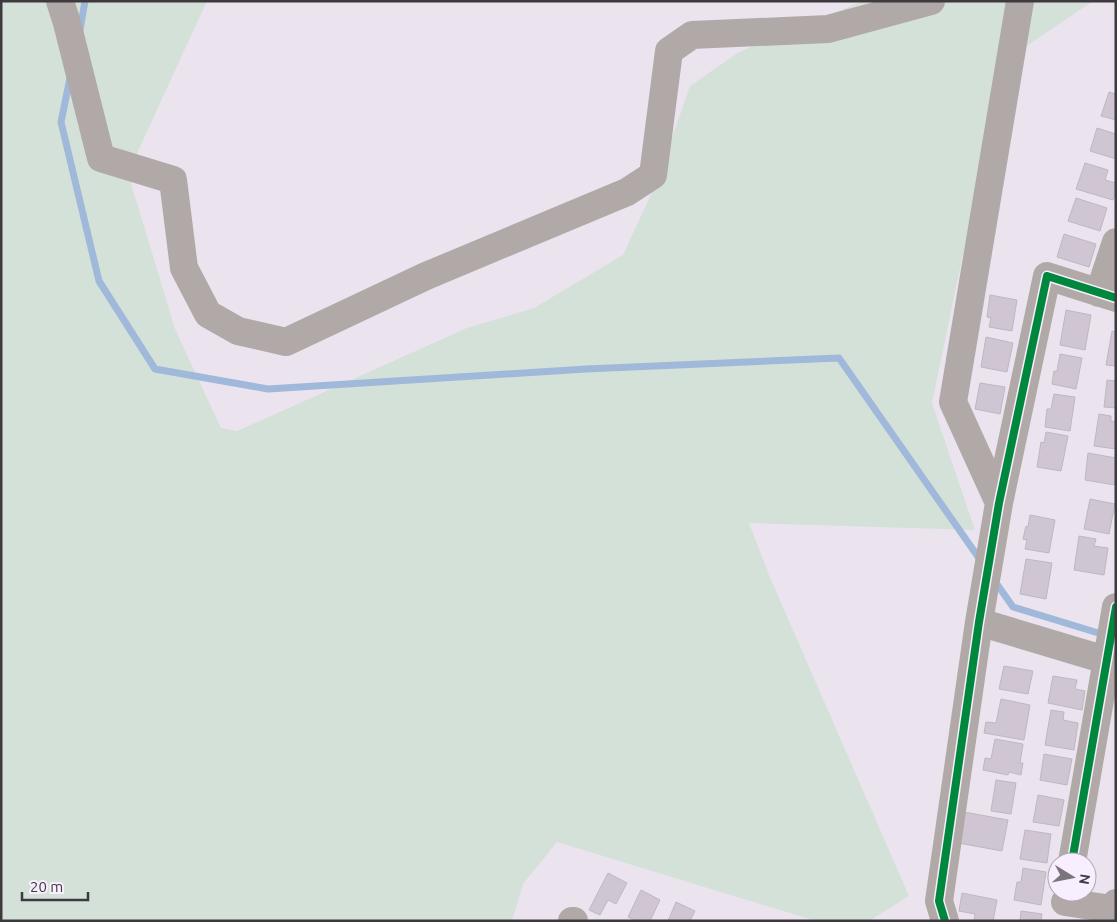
<svg xmlns="http://www.w3.org/2000/svg" width="1117" height="922" viewBox="0 0 1117 922" font-family="Ubuntu,sans-serif">
  <rect width="100%" height="100%" fill="#ebe4ee"/>
  <path fill="#d4e1d9" d="M1 1H207L128 173 175 329 221 428 237 431 467 328 534 308 623 255 657 181 690 86 739 52 863 1H1093L1003 62 932 403 975 530 749 523 769 575 909 896 869 921H816L557 842 523 884 512 921H1Z"/>
  <g fill="none" stroke-linecap="round" stroke-linejoin="round">
    <path stroke="#a0b9db" stroke-width="7" d="M80 30 85 1
      M70 78 61 122 99 281 155 369 268 389 586 369 839 358 981 561
      M994 580 1013 607 1105 635"/>
  </g>
  <path fill="#d0c6d3" stroke="#bdb8bf" d="M1109 92 1116 94V120L1101 116Z
    M1097 128 1116 134V159L1090 151Z
    M1085 163 1108 170 1105 180 1116 183V191L1113 200 1076 189Z
    M1076 198 1107 208 1100 231 1068 221Z
    M1064 234 1096 244 1089 267 1057 257Z
    M990 295 1017 300 1012 331 989 327 991 318 987 317Z
    M1066 310 1091 315 1085 350 1060 345Z
    M1112 331 1116 332V366L1106 365Z
    M986 337 1013 343 1007 372 981 367Z
    M1060 354 1082 358 1076 389 1052 384 1054 371H1057Z
    M1107 380 1116 381V408L1104 407Z
    M980 383 1005 387 1000 414 975 409Z
    M1054 394 1075 397 1070 431 1045 427 1047 409H1051Z
    M1099 414 1111 416V421L1116 422V449L1094 446Z
    M1046 432 1068 436 1061 471 1037 467 1041 442 1044 443Z
    M1088 453 1116 458 1115 485 1085 480Z
    M1090 499 1115 504 1109 534 1084 529Z
    M1030 515 1055 520 1049 553 1025 549 1027 540 1023 539 1026 526 1028 527Z
    M1079 536 1096 539 1094 546 1108 548 1104 575 1074 570Z
    M1026 559 1052 563 1046 599 1020 594Z
    M1004 666 1033 671 1028 694 999 689Z
    M1053 676 1077 680 1075 689 1085 691 1082 710 1048 703Z
    M1001 699 1030 705 1024 740 984 733 986 722 996 723Z
    M1051 710 1064 712 1063 720 1078 723 1074 750 1045 745Z
    M995 739 1023 744 1020 763H1023L1021 775 1009 772 1008 775 983 770 985 758 991 759Z
    M1044 754 1072 759 1067 785 1040 780Z
    M996 780 1016 783 1011 814 991 811Z
    M1038 795 1064 800 1059 826 1033 822Z
    M964 812 1008 820 1002 851 958 843Z
    M1025 830 1051 834 1047 863 1020 859Z
    M1023 868 1046 872 1041 905 1014 900 1017 882H1021Z
    M608 873 627 883 616 904 608 900 600 915 589 910Z
    M641 890 660 900 650 921H636L628 917Z
    M962 893 997 900 993 921H974L975 914 959 911Z
    M676 902 695 911 690 921H668Z
    M1021 911 1042 914 1041 921H1020Z"/>
  <g fill="none" stroke-linecap="round" stroke-linejoin="round">
    <path stroke="#b1a9a8" stroke-width="28" d="M60 1 67 23 101 158 173 180 184 268 208 314 238 331 286 342 426 276 627 192 653 175 669 51 692 35 828 29 931 1
      M1099 293 1116 242
      M999 503 953 402 1020 1
      M979 622 1116 663
      M1072 862 1116 607
      M1065 902 1112 909 1116 903
      M572 921H574
      M945 921 939 901 979 622 999 503 1047 276 1116 298"/>
    <defs>
      <path id="cycleway" d="M1072 862 1116 607
        M945 921 939 901 979 622 999 503 1047 276 1116 298"/>
    </defs>
    <use href="#cycleway" stroke="#f9eefe" stroke-width="11"/>
    <use href="#cycleway" stroke="#00873e" stroke-width="8"/>
  </g>
  <rect width="1117" height="922" fill="none" stroke="#3d393f" stroke-width="5"/>
  <g transform="translate(1072 877) rotate(100)"><circle r="24" fill="#f9eefe" stroke="#aea6b2"/>
  <path d="M0-4L9 19L0 12L-9 19Z" fill="#7a757c"/>
  <text y="-8" font-size="14" font-weight="bold" text-anchor="middle" fill="#3d393f">N</text>
  </g>
  <path d="M22 892v8h66v-8" fill="none" stroke="#3d393f" stroke-width="2.5"/>
  <text x="30" y="892" font-size="15" fill="#3d393f" stroke="#f9eefe" stroke-width="4" paint-order="stroke">20 m</text>
</svg>
